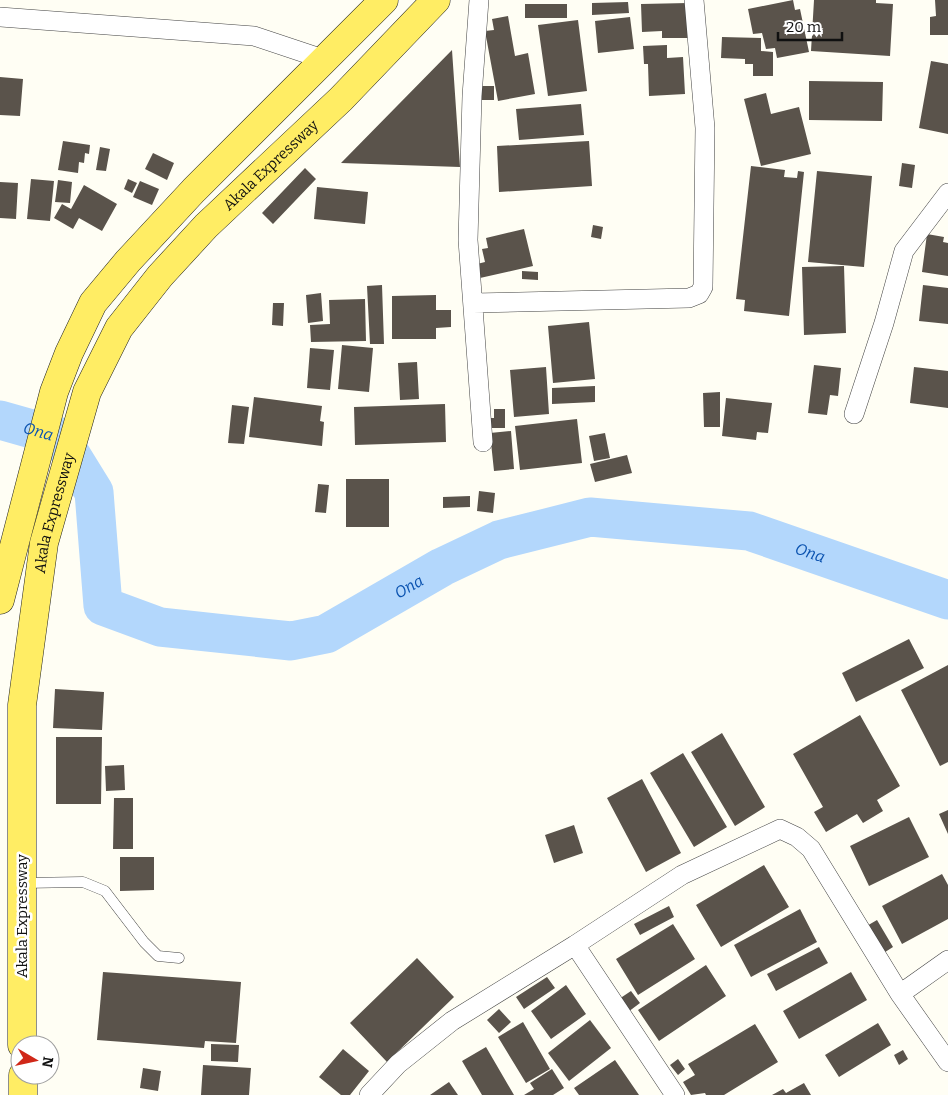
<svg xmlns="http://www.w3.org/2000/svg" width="948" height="1095" viewBox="0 0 948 1095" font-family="Bitter,serif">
  <rect width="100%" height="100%" fill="#fffef4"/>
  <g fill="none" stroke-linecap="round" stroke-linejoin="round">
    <path stroke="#b3d7fc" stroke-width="39" id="s1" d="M0 420 60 437 94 492 103 606 160 627 291 641 326 634 442 567 499 540 590 517 749 531 948 600"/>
  </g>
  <path fill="#5a534b" d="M793 0 795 10 800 9 809 52 777 58 775 48 766 49 762 33 753 34 748 9Z
    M814 0H876V3L893 4 890 56 811 51Z
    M935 0H948V35H930V17L936 16Z
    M628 2 629 13 592 15V3Z
    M688 3 689 38H662V31L642 32 641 4Z
    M525 4H567V18H525Z
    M508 16 515 56 528 53 535 94 498 101 485 31 494 30 492 19Z
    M630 17 634 49 598 53 595 21Z
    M578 20 587 91 548 96 538 25Z
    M722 37 761 38V51L773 52V76H753V64H745V59L721 58Z
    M667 45V58L683 57 685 94 649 96 648 64H644L643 46Z
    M452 50 460 167 341 163Z
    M931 61 948 64V134L919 128Z
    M0 77 23 79 20 116 0 115Z
    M809 81 883 82 882 121 809 120Z
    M479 86H494V100H479Z
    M766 93 771 114 799 107 811 154 761 166 744 99Z
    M581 104 584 135 519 140 516 109Z
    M63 141 90 145 89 154 85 153 84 163 79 162 78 173 58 170Z
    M589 141 592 186 499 192 497 146Z
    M100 147 110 149 106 171 96 170Z
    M153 153 174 163 167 180 145 169Z
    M902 163 915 165 912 188 899 186Z
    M751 166 785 170 784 177 797 178 798 171 804 172 789 316 744 311 745 300 736 299Z
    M305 168 316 179 273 224 262 213Z
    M817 171 872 176 864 267 808 262Z
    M31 179 54 181 50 221 27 219Z
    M128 179 137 183 132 193 124 189Z
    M58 180 72 182 70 203 55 202Z
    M140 181 159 189 152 205 133 197Z
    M0 182 18 183 16 219 0 218Z
    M84 185 117 204 102 231 79 218 73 229 54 218 62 204 71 209Z
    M317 187 368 192 365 224 314 219Z
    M593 225 603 227 601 239 591 237Z
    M524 229 533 266 480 278 477 264 485 262 482 249 488 248 486 238Z
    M927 234 944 237 943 242 948 243V276L922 272Z
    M844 266 846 333 804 335 802 267Z
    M522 271 538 272V280L522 279Z
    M382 285 384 344H370L367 286Z
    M923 285 948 288V324L919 321Z
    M321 293 323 321 308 323 306 295Z
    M436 295V310H451V327L436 328V339H392V296Z
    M365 299 366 341 311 342 310 325 330 324 329 300Z
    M273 303H284L283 326 272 325Z
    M589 322 595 379 553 383 548 326Z
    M342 345 373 348 369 392 338 389Z
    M310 348 334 350 330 390 307 388Z
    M417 362 419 399 400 400 398 363Z
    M814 365 841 368 838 396 830 395 827 415 808 413Z
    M546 367 549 414 514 417 510 370Z
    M914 367 948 371V408L910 403Z
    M595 386V402L552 404V388Z
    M720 392V427H704L703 393Z
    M254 397 322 406 320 421 324 422 322 446 249 437Z
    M726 398 772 403 768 433 757 432 756 440 722 436Z
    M445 404 446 442 355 445 354 407Z
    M232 405 249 407 244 444 228 443Z
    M494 409H505V428H488V418H494Z
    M577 419 582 463 520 470 515 426Z
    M511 431 514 469 494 471 490 433Z
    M605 433 610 458 594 461 589 436Z
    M627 455 632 473 595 482 590 464Z
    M346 479H389V527H346Z
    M318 484 329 485 326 513 315 512Z
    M479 491 495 493 493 513 477 511Z
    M470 496V507L443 508V497Z
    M909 639 924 668 856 702 842 673Z
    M948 665V762L940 766 901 690Z
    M55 689 104 692 102 730 53 728Z
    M860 715 900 786 877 800 883 811 863 823 857 814 826 832 814 812 823 807 793 754Z
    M722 733 765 807 735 826 691 752Z
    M56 737H102L101 804H56Z
    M683 753 727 827 694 847 650 773Z
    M124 765 125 790 106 791 105 766Z
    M642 779 681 853 646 872 607 798Z
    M114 798H133V849H113Z
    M948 810V834L939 814Z
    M909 817 929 857 869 886 850 846Z
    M574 825 583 853 554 863 545 835Z
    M120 857H154V890L120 891Z
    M764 865 789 907 721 947 696 905Z
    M942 874 948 885V919L902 944 882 906Z
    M669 906 674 917 640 935 634 924Z
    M800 909 817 942 751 977 734 945Z
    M877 920 893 947 882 954 865 927Z
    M673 924 695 959 638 995 616 959Z
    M819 947 828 963 776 991 767 974Z
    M417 958 454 997 387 1062 350 1023Z
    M706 965 726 996 659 1041 638 1010Z
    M103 972 241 982 236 1043 205 1041 204 1048 97 1040Z
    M851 972 867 1000 799 1039 783 1011Z
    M547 977 555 988 524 1009 516 997Z
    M566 985 586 1014 551 1039 531 1011Z
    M631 991 640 1003 628 1012 619 999Z
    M499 1009 511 1022 499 1033 487 1020Z
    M590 1020 611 1048 569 1081 548 1053Z
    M523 1022 550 1069 526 1083 498 1037Z
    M878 1023 891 1045 839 1077 825 1055Z
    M755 1024 778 1062 724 1095H706L705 1093 691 1095 683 1082 695 1075 688 1064Z
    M211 1044 239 1045 238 1062 211 1061Z
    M486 1047 514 1095H482L462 1061Z
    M343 1049 369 1071 350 1095H341L319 1077Z
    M903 1050 908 1059 899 1065 894 1055Z
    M678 1059 685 1069 678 1075 670 1065Z
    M615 1060 639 1095H579L574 1088Z
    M203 1065 251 1068 249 1095H201Z
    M143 1068 161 1071 158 1091 140 1088Z
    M552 1069 564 1088 553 1095H524L534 1089 530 1083Z
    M449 1082 458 1095H430Z
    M804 1083 811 1095H772L783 1089 786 1093Z"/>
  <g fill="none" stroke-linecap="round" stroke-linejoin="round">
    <defs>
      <path id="service" d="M23 883 83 882 105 891 144 942 158 956 179 958"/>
      <path id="minor" d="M479 0 472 96 468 240 483 442
        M0 17 254 36 323 59
        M473 303 689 298 699 294 703 287 705 128 694 0
        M854 414 884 323 904 251 948 193
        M575 945 675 1095
        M900 994 948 960
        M369 1095 398 1064 452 1021 575 945 682 875 780 829 797 837 811 849 900 994 948 1062"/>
      <g id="primary">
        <path d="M0 600 54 392 69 353 93 303 128 261 194 190 384 0"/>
        <path id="s2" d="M22 1045V705L44 543 87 392 119 328 160 276 206 226 341 99 436 0"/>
        <path d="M23 1075V1095"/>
      </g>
    </defs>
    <use href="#service" stroke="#434343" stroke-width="11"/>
    <use href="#minor" stroke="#434343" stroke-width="20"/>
    <use href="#primary" stroke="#212121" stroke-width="29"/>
    <use href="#service" stroke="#fff" stroke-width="10"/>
    <use href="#minor" stroke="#fff" stroke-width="19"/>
    <use href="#primary" stroke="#ffed64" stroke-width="28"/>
  </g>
  <g text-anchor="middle" stroke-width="5" stroke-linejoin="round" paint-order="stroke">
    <g font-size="15" fill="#101010" stroke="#fff">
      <text dy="5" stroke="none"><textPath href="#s2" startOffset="955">Akala Expressway</textPath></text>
      <text dy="5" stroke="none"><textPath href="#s2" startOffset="535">Akala Expressway</textPath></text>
      <text transform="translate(22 916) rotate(-90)" y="5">Akala Expressway</text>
    </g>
    <g font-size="16" font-style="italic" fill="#0b53b0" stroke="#fff">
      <text dy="6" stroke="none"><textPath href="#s1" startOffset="40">Ona</textPath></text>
      <text dy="6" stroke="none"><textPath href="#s1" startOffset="985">Ona</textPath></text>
      <text dy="6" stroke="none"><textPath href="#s1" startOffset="565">Ona</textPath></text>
    </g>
  </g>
  <g transform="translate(35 1060) rotate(99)"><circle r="24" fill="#ffffff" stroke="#9f9f9f"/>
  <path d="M0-4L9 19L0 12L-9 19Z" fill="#d02819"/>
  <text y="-8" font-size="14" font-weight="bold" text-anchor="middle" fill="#101010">N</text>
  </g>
  <path d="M778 32v8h64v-8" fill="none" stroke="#101010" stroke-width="2.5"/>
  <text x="786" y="32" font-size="15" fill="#101010" stroke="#ffffff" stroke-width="4" paint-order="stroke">20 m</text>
</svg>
